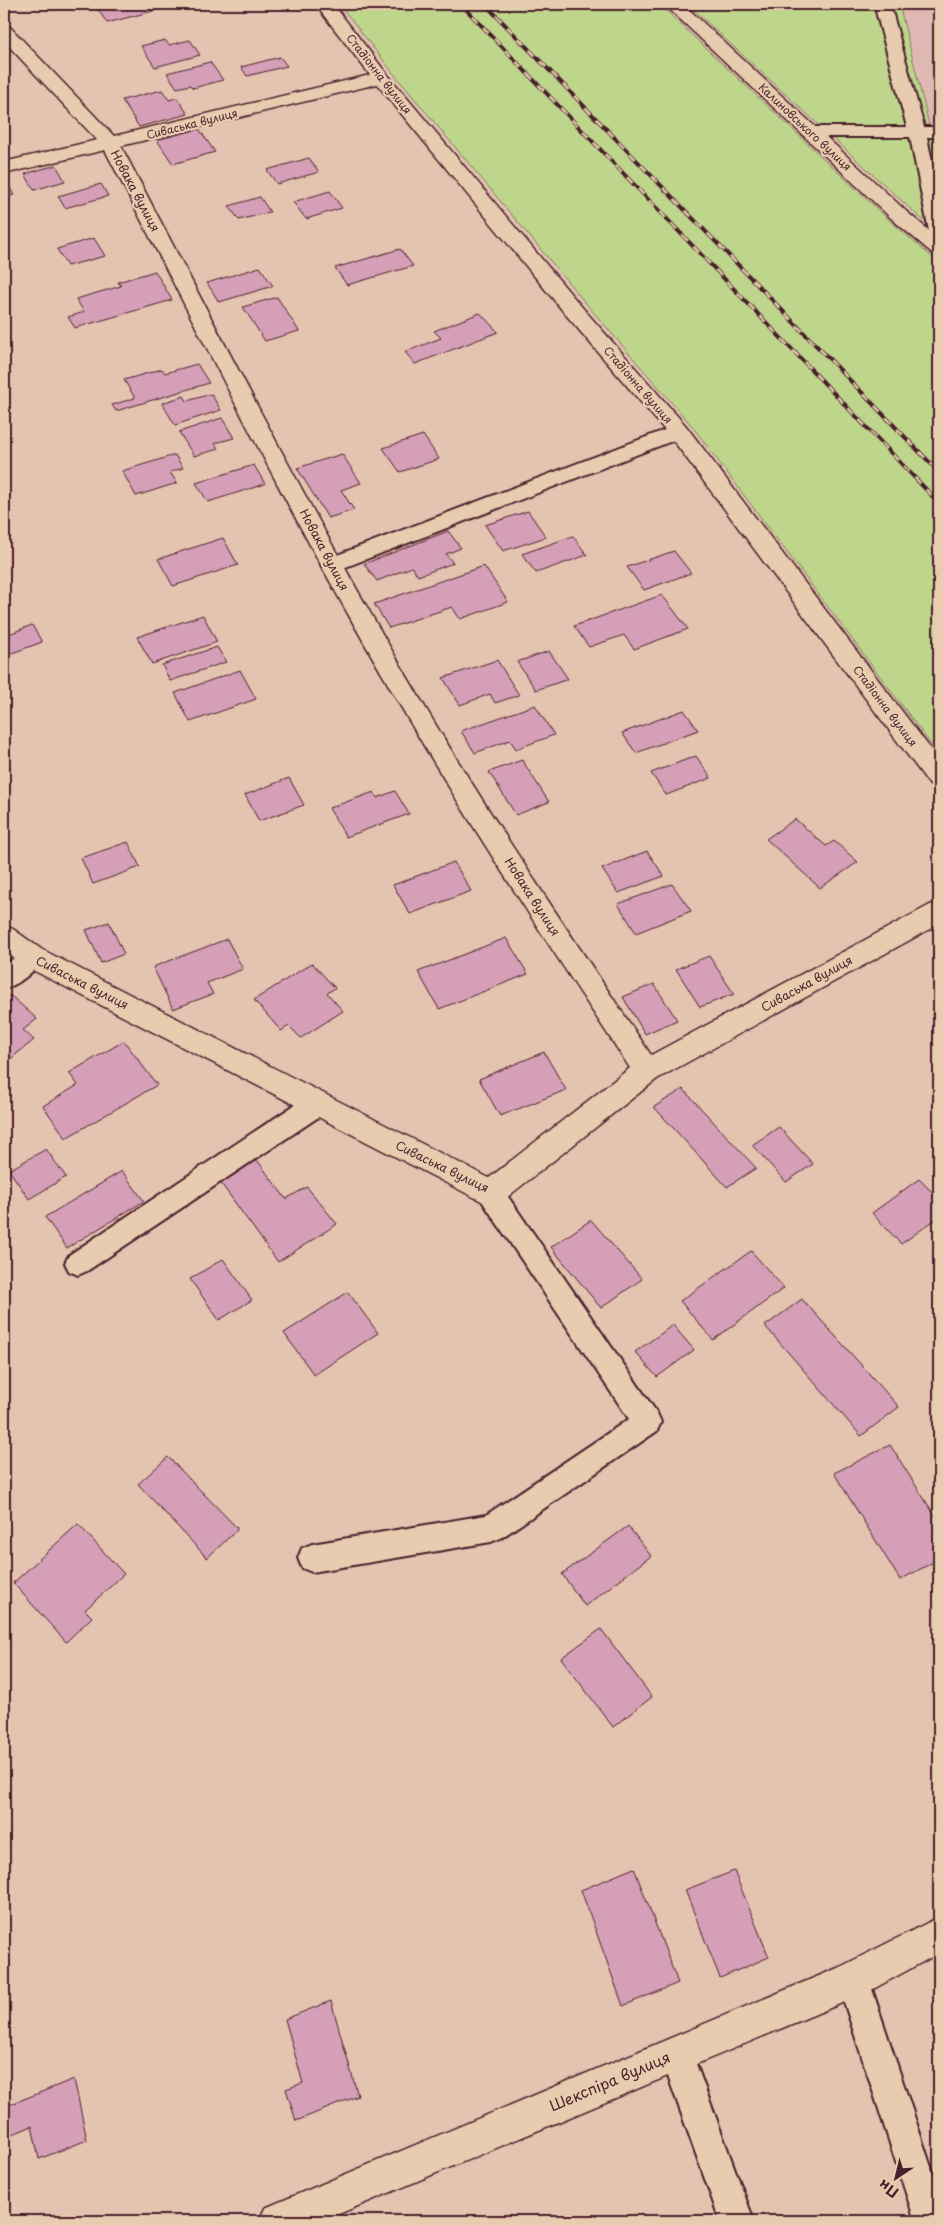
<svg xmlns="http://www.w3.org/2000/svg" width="943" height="2225" viewBox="0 0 943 2225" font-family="'Playpen Sans',sans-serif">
  <rect width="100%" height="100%" fill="#e4c3b1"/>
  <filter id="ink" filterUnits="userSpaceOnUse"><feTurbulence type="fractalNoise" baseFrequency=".02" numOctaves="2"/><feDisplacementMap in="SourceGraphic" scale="10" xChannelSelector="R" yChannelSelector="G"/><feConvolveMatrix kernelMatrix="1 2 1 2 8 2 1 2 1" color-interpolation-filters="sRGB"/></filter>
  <g filter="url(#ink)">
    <path fill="#e0b8b3" d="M899 4H939V165L910 49Z"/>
    <path fill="#bdd68c" stroke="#847a5c" d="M339 4H659L889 220 939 263V755L692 426 588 306 394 74Z
      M687 4H899L939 165V235Z"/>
    <path fill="#d5a0b7" stroke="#4a1f2b" d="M106 4H180L107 23 97 8 108 6Z
      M165 40 169 45 190 40 200 55 155 67 141 46Z
      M280 57 287 66 247 76 241 67Z
      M210 62 223 80 193 88 190 85 177 88 167 73Z
      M162 90 169 100 177 98 188 114 139 127 122 100Z
      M199 129 215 152 173 164 157 140Z
      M309 158 319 172 277 184 267 170Z
      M56 165 65 181 34 190 25 174Z
      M4 179H5L14 195 4 198Z
      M101 184 108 196 65 208 58 196Z
      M330 191 342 208 306 219 293 202Z
      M260 197 270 212 239 220 229 206Z
      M94 238 105 256 67 266 57 249Z
      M400 249 413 266 347 285 335 268Z
      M260 267 273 286 219 302 207 283Z
      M155 271 172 300 75 328 68 317 84 312 76 299 121 286 118 282Z
      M277 297 299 331 265 341 243 307Z
      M480 313 498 332 415 364 405 352 441 338 434 331Z
      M197 364 209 383 116 411 112 405 135 398 124 380 162 369 165 373Z
      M211 394 221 410 175 425 162 403 184 396 187 401Z
      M222 418 234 438 215 443 218 449 194 456 179 432Z
      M423 435 439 459 400 472 383 448Z
      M342 454 361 483 341 490 354 510 328 518 297 468Z
      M175 455 183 468 170 472 177 483 136 496 122 471Z
      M254 465 265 484 208 502 196 483Z
      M528 511 546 537 503 551 485 525Z
      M448 531 461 548 446 554 453 563 418 576 412 567 377 581 364 564Z
      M573 536 587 555 536 573 522 554Z
      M223 538 238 565 173 586 158 559Z
      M674 551 691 573 644 590 627 567Z
      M484 566 508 602 460 619 452 607 389 628 374 604Z
      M662 595 688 629 634 649 624 635 589 647 574 626Z
      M203 615 217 642 152 664 137 637Z
      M32 625 42 642 4 656V636Z
      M217 647 226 662 170 681 162 665Z
      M549 651 568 679 536 690 517 662Z
      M497 660 519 695 495 703 490 694 460 705 443 678Z
      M240 670 256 699 190 722 175 693Z
      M535 705 554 735 516 749 510 740 475 753 461 731Z
      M684 710 698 730 636 753 622 733Z
      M696 756 711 778 666 795 651 773Z
      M522 760 549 802 516 815 489 772Z
      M289 778 304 805 259 821 245 795Z
      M395 791 409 814 346 837 329 808 374 792 377 798Z
      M795 819 826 846 834 841 858 862 820 888 766 839Z
      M128 842 140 867 93 884 81 858Z
      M4 849 11 866 4 869Z
      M647 851 664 876 618 893 602 869Z
      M454 862 471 891 410 914 393 885Z
      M672 884 691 911 636 933 618 904Z
      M109 922 124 954 101 963 86 930Z
      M506 938 528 974 439 1009 418 972Z
      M227 939 243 969 207 983 213 994 173 1009 153 967Z
      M709 956 734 994 700 1007 676 969Z
      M312 963 335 988 327 993 343 1011 301 1038 289 1026 281 1031 254 1000Z
      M654 984 677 1020 645 1034 623 997Z
      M10 995 37 1019 23 1030 34 1040 4 1064V999Z
      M124 1041 157 1085 66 1138 43 1106 78 1085 69 1073Z
      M544 1052 566 1090 500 1116 479 1079Z
      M683 1089 756 1168 727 1187 654 1107Z
      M779 1127 813 1164 786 1182 752 1145Z
      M46 1149 66 1177 29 1199 9 1170Z
      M257 1160 286 1199 307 1187 337 1224 278 1262 220 1182Z
      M122 1171 144 1201 67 1248 45 1217Z
      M919 1179 939 1199V1217L901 1244 872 1213Z
      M591 1220 642 1279 601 1308 551 1247Z
      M751 1251 784 1288 713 1340 680 1301Z
      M223 1259 252 1300 219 1320 190 1279Z
      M348 1292 378 1333 314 1375 284 1333Z
      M802 1299 899 1407 861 1436 765 1326Z
      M673 1325 694 1350 657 1377 635 1352Z
      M890 1445 939 1522V1559L900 1580 834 1473Z
      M168 1457 238 1529 207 1558 138 1484Z
      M78 1524 124 1574 85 1610 92 1617 66 1642 13 1583Z
      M628 1526 651 1556 585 1606 562 1574Z
      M601 1629 652 1697 613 1727 561 1658Z
      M634 1868 678 1983 623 2006 581 1890Z
      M734 1871 769 1957 720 1978 685 1890Z
      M331 2001 358 2096 296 2121 286 2089 303 2083 285 2019Z
      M74 2079 87 2140 39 2159 32 2126 6 2137 4 2107Z"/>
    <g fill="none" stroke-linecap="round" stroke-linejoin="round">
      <defs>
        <path id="lane" d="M874 4H890L924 127H939V137H927L939 196V241L933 240 930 236 910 137H810L804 136 802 132 804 128 810 127H907Z
          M678 425 685 426 688 431 685 436 338 570 331 572 324 570 321 565 324 560Z
          M32 947 40 950 44 957C37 970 18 985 4 989V966L24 950Z
          M317 1093 326 1096 329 1104 326 1112 87 1271 78 1275 69 1271 65 1263 69 1255 308 1096Z
          M491 1182 500 1185 657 1413 661 1422 657 1431 501 1538 491 1542 312 1572 302 1568 298 1558 302 1548 312 1544 486 1515 629 1419 482 1201 478 1193 482 1185Z
          M853 1964 864 1969 869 1980 939 2191V2221H915L837 1980 842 1969Z
          M676 2038 688 2042 754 2221H720L660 2054 664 2042Z"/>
        <path id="street" d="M315 4H333L387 74 581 306 686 426 939 760V787L930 785 670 436 567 316 377 84 121 146C214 322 304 501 405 673 481 804 567 929 651 1055L930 905 939 902V924L657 1079 501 1202 491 1206 23 965 4 950V925L13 929 41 949 489 1178 630 1068C547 942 464 817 389 686 287 511 198 329 105 150L4 174V162L97 140 4 41V26L10 27 114 136 370 75Z
          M939 1917V1953L866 1993 322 2221H259L265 2208 840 1967Z"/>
        <path id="secondary" d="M664 4H683L907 212 939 239V255L932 253 893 220Z"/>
      </defs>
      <use href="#lane" stroke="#4a1f2b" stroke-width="4"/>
      <use href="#street" stroke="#4a1f2b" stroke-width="3"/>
      <use href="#secondary" stroke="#4a1f2b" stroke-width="3"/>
      <use href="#lane" fill="#e8ccaf" fill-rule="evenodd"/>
      <use href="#street" fill="#e8ccaf" fill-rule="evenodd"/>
      <use href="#secondary" fill="#e8ccaf" fill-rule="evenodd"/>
      <defs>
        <path id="rail" d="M461 4 939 503
          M485 4 939 472"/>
      </defs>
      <use href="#rail" stroke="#4a1f2b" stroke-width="4"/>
      <use href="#rail" stroke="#e8ccaf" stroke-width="2.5" stroke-dasharray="8" stroke-linecap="butt"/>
    </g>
  </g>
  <g text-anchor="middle" stroke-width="4.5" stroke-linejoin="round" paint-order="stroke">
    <g font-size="11" fill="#4a1f2b" stroke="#e8ccaf">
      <text transform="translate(379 74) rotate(52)" y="4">Стадіонна вулиця</text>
      <text transform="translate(192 124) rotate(-14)" y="4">Сиваська вулиця</text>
      <text transform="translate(805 127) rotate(43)" y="4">Калиновського вулиця</text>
      <text transform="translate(638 385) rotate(49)" y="4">Стадіонна вулиця</text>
      <text transform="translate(885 706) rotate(53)" y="4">Стадіонна вулиця</text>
    </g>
    <g font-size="12" fill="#4a1f2b" stroke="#e8ccaf">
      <text transform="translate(135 191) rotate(62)" y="4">Новака вулиця</text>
      <text transform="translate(324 550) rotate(62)" y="4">Новака вулиця</text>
      <text transform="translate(532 897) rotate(57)" y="4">Новака вулиця</text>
      <text transform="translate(82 983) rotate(27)" y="4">Сиваська вулиця</text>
      <text transform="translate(807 984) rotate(-29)" y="4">Сиваська вулиця</text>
      <text transform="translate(442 1167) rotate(26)" y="4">Сиваська вулиця</text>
    </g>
    <g font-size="15" fill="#4a1f2b" stroke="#e8ccaf">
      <text transform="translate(610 2082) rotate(-23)" y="5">Шекспіра вулиця</text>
    </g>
  </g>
  <rect width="943" height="2225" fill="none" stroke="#e8ccaf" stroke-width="20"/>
  <rect x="10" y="10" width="923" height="2205" fill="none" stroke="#4a1f2b" stroke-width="2" filter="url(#ink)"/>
  <g transform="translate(896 2178) rotate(215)" stroke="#e8ccaf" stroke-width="4" paint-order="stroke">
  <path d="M0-4L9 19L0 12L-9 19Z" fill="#4a1f2b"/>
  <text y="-8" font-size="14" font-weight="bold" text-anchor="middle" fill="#4a1f2b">Пн</text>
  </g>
</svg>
